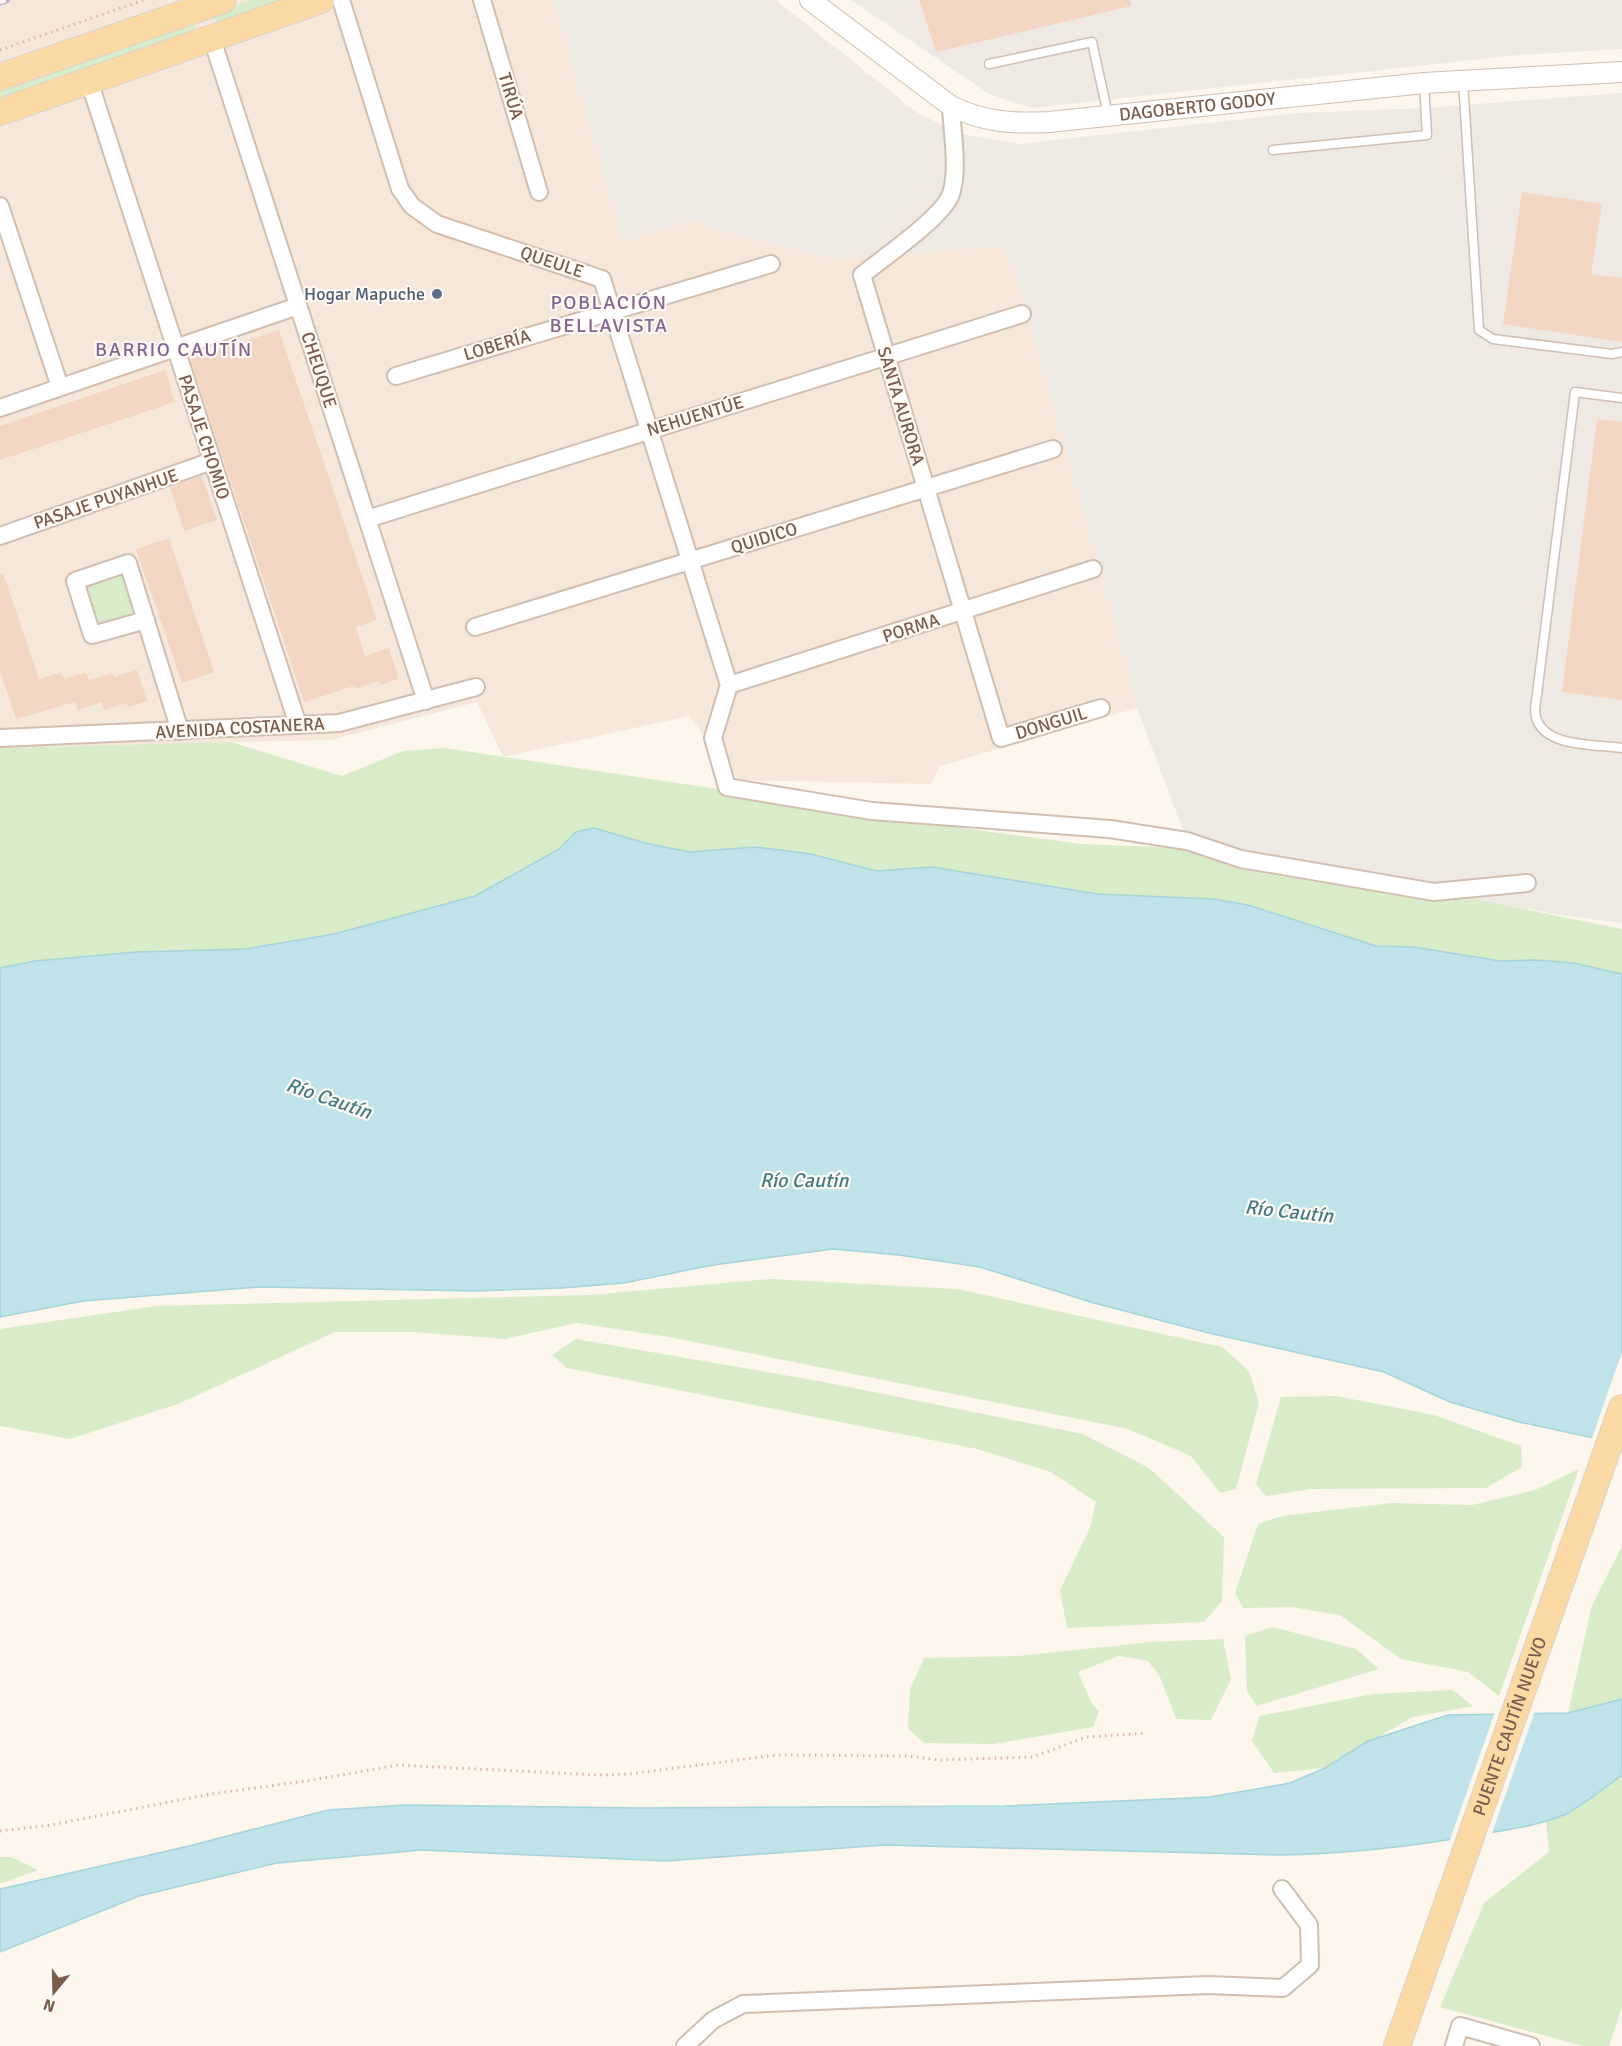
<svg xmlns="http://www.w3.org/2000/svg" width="1622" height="2046" viewBox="0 0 1622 2046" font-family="Signika,sans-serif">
  <rect width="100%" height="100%" fill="#fdf6ec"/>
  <path fill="#f5e8da" d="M0 0H553L622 242 699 220 703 226 833 260 1001 245 1016 278 1137 708 940 766 931 784 739 780 689 716 503 757 477 702 331 740 0 748Z"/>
  <path fill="#efe9e4" d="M553 0H776L919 114 962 134 1019 144 1298 113 1426 108 1622 93V923L1566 916 1434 892 1187 841 1137 708 1016 278 1001 246 833 260 703 226 699 220 622 242Z
    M851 0H1622V49L1518 55 1032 108 989 94Z"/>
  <path fill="#d8ecc9" d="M252 0H299L218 25 214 16 217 12Z
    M195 23 196 32 0 102V88Z
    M126 567 140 615 94 630 79 583Z
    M231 742 342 776 403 751 445 748 717 789 757 800 1081 844 1188 848 1260 873 1434 901 1475 899 1617 928 1622 929V974L1574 963 1535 960 1501 961 1413 947 1376 946 1248 905 1213 899 1098 894 932 867 876 871 811 854 755 847 690 852 645 843 594 828 576 832 559 849 475 896 334 934 245 949 136 952 35 961 0 968V748Z
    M771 1279 957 1289 1222 1347 1249 1371 1259 1403 1236 1489 1220 1493 1191 1456 1128 1429 669 1337 577 1323 505 1339 414 1332H335L178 1404 70 1439 0 1426V1329L156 1306 589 1295Z
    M576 1339 824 1382 1083 1434 1149 1468 1224 1537 1222 1601 1204 1622 1067 1628 1060 1590 1090 1528 1096 1502 1051 1472 977 1449 567 1368 552 1355Z
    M1336 1396 1434 1415 1521 1446 1522 1467 1486 1488 1311 1489 1266 1496 1256 1484 1281 1397Z
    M1579 1469 1499 1696 1468 1672 1401 1659 1340 1615 1291 1607 1243 1608 1235 1593 1258 1524 1282 1516 1391 1503 1472 1505 1535 1490Z
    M1622 1546V1699L1568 1713 1592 1605Z
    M1273 1627 1356 1649 1379 1669 1257 1706 1247 1692 1245 1636Z
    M1223 1639 1231 1679 1211 1720 1176 1719 1160 1677 1148 1661 1119 1656 1078 1672 1091 1702 1099 1712 1093 1727 994 1744 924 1743 908 1728 910 1689 924 1658 1018 1656 1151 1642Z
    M1453 1690 1473 1706 1413 1717 1325 1768 1274 1773 1252 1741 1259 1716 1373 1694Z
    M1622 1775V2007L1609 2046H1583L1440 2007 1484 1903 1549 1852 1546 1820 1566 1813Z
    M0 1857H11L38 1870 0 1884Z"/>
  <path fill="#bfe3e8" stroke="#a5d3da" stroke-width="1.5" d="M594 828 645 843 690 852 755 847 811 854 876 871 932 867 1098 894 1213 899 1248 905 1376 946 1413 947 1501 961 1535 960 1574 963 1622 974V1444L1519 1422 1450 1402 1384 1372 1209 1333 1094 1303 980 1267 899 1255 833 1249 713 1265 624 1283 562 1288 474 1291 260 1287 83 1301 0 1317V968L35 961 136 952 245 949 334 934 475 896 559 849 576 832Z
    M1622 1699V1775C1605 1787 1585 1804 1566 1814 1538 1826 1506 1830 1477 1835 1410 1847 1345 1854 1277 1855L884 1845 666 1861 422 1850 277 1863 139 1896 0 1952V1889L189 1846 328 1810 405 1805 639 1808 1004 1806 1210 1797 1290 1783 1325 1768 1368 1741 1448 1715 1568 1713Z"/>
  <path fill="#fdf6ec" d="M1622 1352V1447L1591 1441Z
    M1535 1711 1491 1836 1449 1843 1495 1712Z"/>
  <path fill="#f3d5c3" d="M919 0H1130L1131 6 936 52Z
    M1522 192 1602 204 1591 274 1622 278V342L1503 324Z
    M279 330 377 620 356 627 365 656 389 648 399 679 380 685 379 681 355 689 354 686 304 702 190 359Z
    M165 370 175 402 0 460V426Z
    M1597 419 1622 422V700L1562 692Z
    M202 476 217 520 184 531 170 487Z
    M169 538 214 672 182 683 136 549Z
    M0 573H3L39 679 61 672 64 679 86 672 89 680 113 673 114 677 137 670 147 701 128 707 127 703 104 710 102 702 78 710 75 702 16 719 0 671Z"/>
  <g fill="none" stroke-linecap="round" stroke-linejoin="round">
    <defs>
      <path id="service" d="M989 64 1092 42 1108 115
        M1463 81 1479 330 1493 339 1612 354 1622 352
        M1273 150 1427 135 1424 83
        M1622 398 1575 392 1535 710C1536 748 1594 744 1622 748"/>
      <path id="minor" d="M341 0 400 189 412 206 437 224 602 279 729 685
        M482 0 539 192
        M212 39 426 701
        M89 81 298 725
        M951 106C952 133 959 168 951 194 943 217 883 258 862 275L1001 738 1101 708
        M0 206 60 387
        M396 376 771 264
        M0 408 298 306
        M367 519 1022 314
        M0 536 212 461
        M146 620 92 635 75 581 128 563 180 731
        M475 627 1053 449
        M729 685 713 738 727 787 872 811 1110 829 1187 841 1241 859 1434 892 1527 883
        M729 685 1093 569
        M0 738 339 723 476 687
        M685 2046 713 2020 743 2004 1208 1985 1283 1988 1310 1965 1309 1925 1282 1889
        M1454 2046 1460 2026 1531 2046"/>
      <g id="tertiary">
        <path id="s1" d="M810 0 951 106C983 122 1013 124 1049 122L1424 83 1622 72"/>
      </g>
      <g id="primary">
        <path d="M0 77 223 0"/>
        <path d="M0 112 321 0"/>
        <path id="s2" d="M1397 2046 1622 1408"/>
      </g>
    </defs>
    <use href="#service" stroke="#d1beb0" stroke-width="11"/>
    <use href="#minor" stroke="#d1beb0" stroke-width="20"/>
    <use href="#tertiary" stroke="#d1beb0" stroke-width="22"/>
    <use href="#primary" stroke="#dad1cd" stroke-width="28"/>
    <path stroke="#d9b8a5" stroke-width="3" stroke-dasharray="1.5 4.5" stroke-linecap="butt" d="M0 50 144 0
      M0 1831 51 1825 211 1794 313 1780 398 1765 597 1775 629 1774 777 1755 908 1756 939 1760 1033 1757 1086 1737 1147 1733"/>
    <use href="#service" stroke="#fff" stroke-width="8"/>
    <use href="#minor" stroke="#fff" stroke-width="16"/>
    <use href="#tertiary" stroke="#fff" stroke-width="20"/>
    <use href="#primary" stroke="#fbd9a5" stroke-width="26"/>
    <defs>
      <path id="rail" d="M0 2 6 0"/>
    </defs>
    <use href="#rail" stroke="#b9a8c9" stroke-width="7"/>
    <use href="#rail" stroke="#fffaf3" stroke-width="4.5" stroke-dasharray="14" stroke-linecap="butt"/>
  </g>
  <circle fill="#5c6f8a" stroke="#fffaf3" stroke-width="2" cx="437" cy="294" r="6"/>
  <g text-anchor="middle" stroke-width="4.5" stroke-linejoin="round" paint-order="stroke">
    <g font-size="18" fill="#7a5c4d" stroke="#fffaf3">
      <text transform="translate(511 96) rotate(73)" y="6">TIRÚA</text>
      <text dy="6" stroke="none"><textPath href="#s1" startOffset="426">DAGOBERTO GODOY</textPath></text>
      <text transform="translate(552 262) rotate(18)" y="6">QUEULE</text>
      <text transform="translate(497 345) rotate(-17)" y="6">LOBERÍA</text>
      <text transform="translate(319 370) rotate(72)" y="6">CHEUQUE</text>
      <text transform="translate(901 406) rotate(73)" y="6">SANTA AURORA</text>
      <text transform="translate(695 416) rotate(-17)" y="6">NEHUENTÚE</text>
      <text transform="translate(204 437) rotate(72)" y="6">PASAJE CHOMIO</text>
      <text transform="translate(106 499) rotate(-19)" y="6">PASAJE PUYANHUE</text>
      <text transform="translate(764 538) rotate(-17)" y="6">QUIDICO</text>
      <text transform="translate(911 628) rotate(-18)" y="6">PORMA</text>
      <text transform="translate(1051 723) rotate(-17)" y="6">DONGUIL</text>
      <text transform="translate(240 728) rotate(-3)" y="6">AVENIDA COSTANERA</text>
      <text dy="6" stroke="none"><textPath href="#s2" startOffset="339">PUENTE CAUTÍN NUEVO</textPath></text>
    </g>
    <g font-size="18" fill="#4e5e75" stroke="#fffaf3" text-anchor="end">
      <text x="425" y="300">Hogar Mapuche</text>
    </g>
    <g font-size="20" letter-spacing="1.5" fill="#846695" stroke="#fffaf3">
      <text x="609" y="309">POBLACIÓN<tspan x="609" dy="23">BELLAVISTA</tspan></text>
      <text x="174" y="356">BARRIO CAUTÍN</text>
    </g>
    <g font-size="20" font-style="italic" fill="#437c86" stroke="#fffaf3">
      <text transform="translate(329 1098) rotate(19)" y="7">Río Cautín</text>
      <text x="804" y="1187">Río Cautín</text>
      <text transform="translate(1289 1211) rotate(6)" y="7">Río Cautín</text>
    </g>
  </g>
  <g transform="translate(54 1992) rotate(199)" stroke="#fffaf3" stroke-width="4.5" paint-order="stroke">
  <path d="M0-4.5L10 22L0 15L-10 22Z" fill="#7a5c4d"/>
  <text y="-9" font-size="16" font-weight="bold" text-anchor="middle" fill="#7a5c4d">N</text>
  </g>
</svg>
